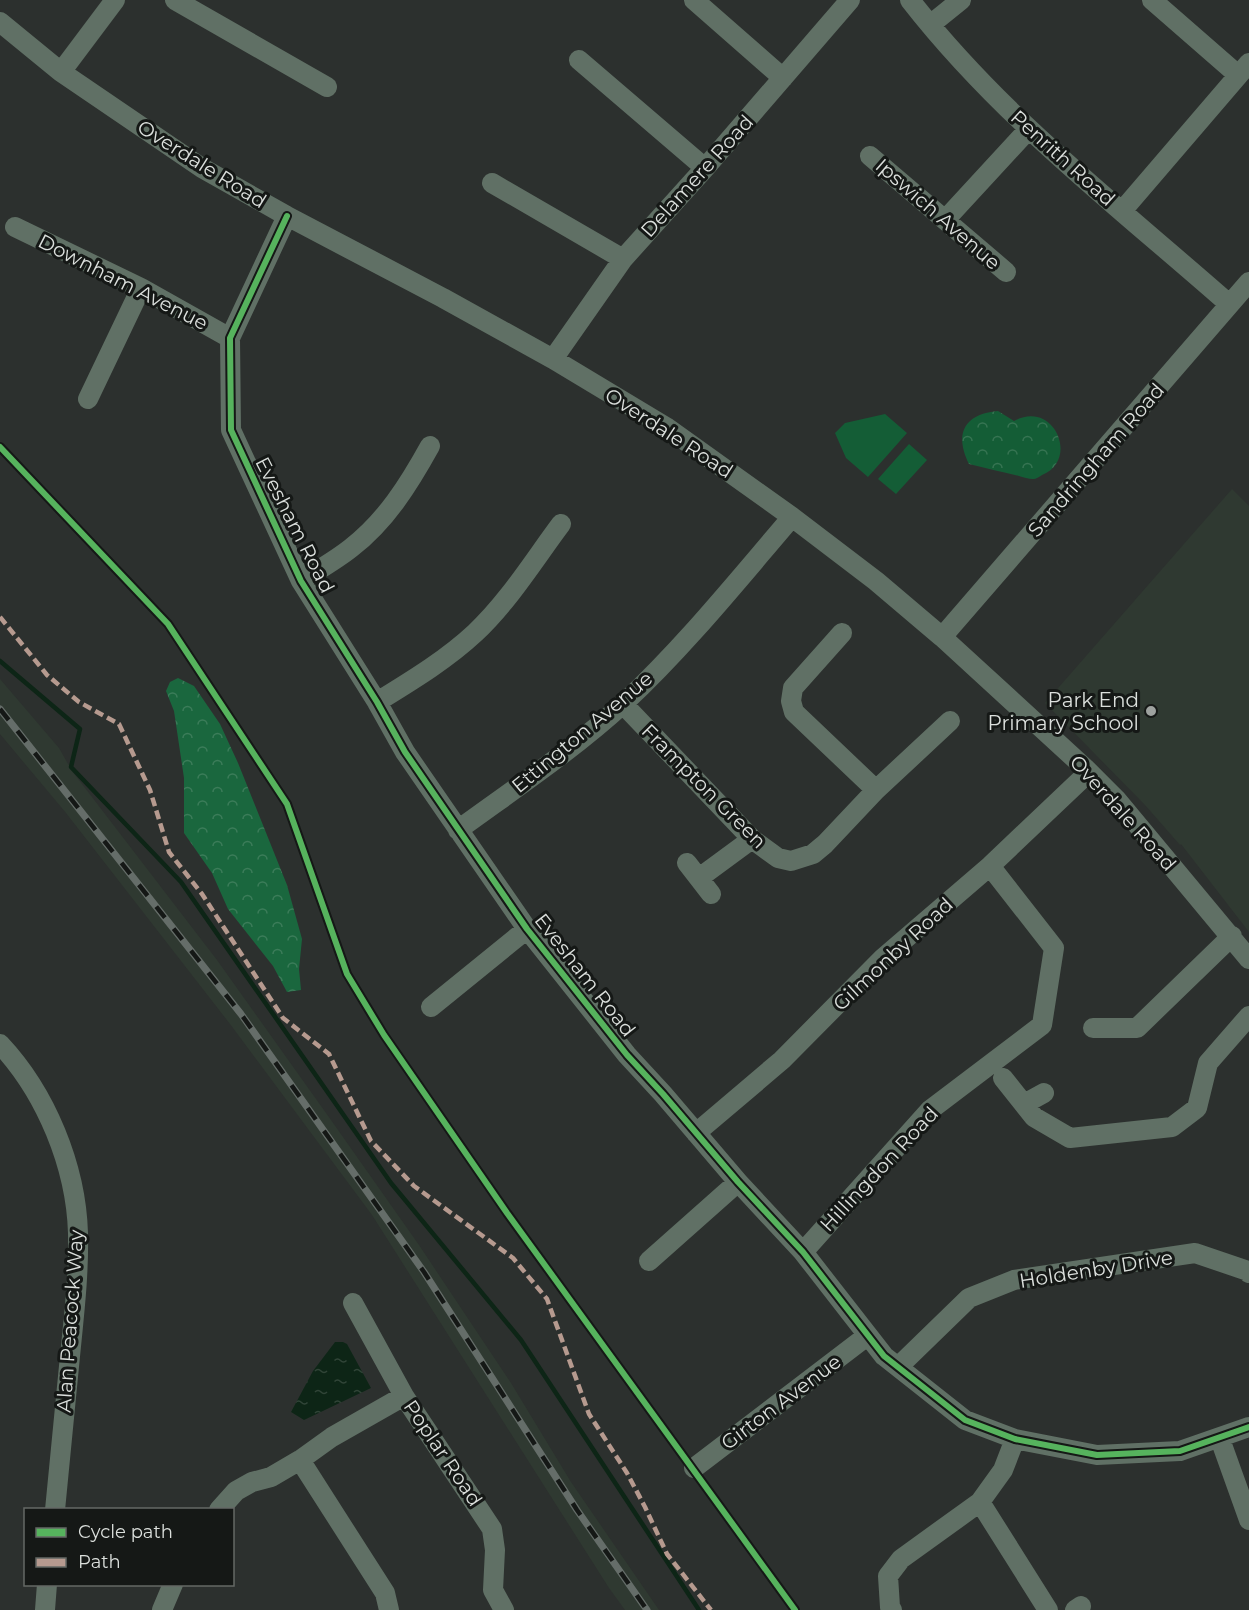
<svg xmlns="http://www.w3.org/2000/svg" width="1249" height="1610" viewBox="0 0 1249 1610" font-family="Montserrat,sans-serif">
  <defs>
    <pattern id="forest-crowns" width="20" height="18" patternUnits="userSpaceOnUse" patternTransform="scale(1.5)"><rect width="20" height="18" fill="#1a673e"/><path d="M2 6a3 3 0 1 1 6 0M12 15a3 3 0 1 1 6 0" fill="none" stroke="#3b7c59"/></pattern>
    <pattern id="park-crowns" width="20" height="18" patternUnits="userSpaceOnUse" patternTransform="scale(1.5)"><rect width="20" height="18" fill="#145d36"/><path d="M2 6a3 3 0 1 1 6 0M12 15a3 3 0 1 1 6 0" fill="none" stroke="#367452"/></pattern>
    <pattern id="water-ripples" width="26" height="14" patternUnits="userSpaceOnUse" patternTransform="scale(1.5)"><rect width="26" height="14" fill="#0d2516"/><path d="M2 4q2-2 4 0t4 0M15 11q2-2 4 0t4 0" fill="none" stroke="#304437"/></pattern>
  </defs>
  <rect width="100%" height="100%" fill="#2c302e"/>
  <path fill="#2f3931" d="M1232 489 1249 506V932L1181 844 1180 845 1145 805 1045 703Z
    M0 679 59 748 72 771 217 960 331 1120 419 1245 511 1383 571 1482 659 1610H625L609 1588 372 1215 230 1024 66 813 0 734Z"/>
  <path fill="#145d36" d="M885 414 907 433 868 477 846 458 835 433 845 423Z
    M909 444 927 460 896 494 878 479Z"/>
  <path fill="url(#forest-crowns)" d="M178 678 194 686 220 724 238 763 287 885 302 939 299 969 301 990 287 992 273 966 228 909 212 873 184 833V778L174 711 166 691 170 682Z"/>
  <path fill="url(#park-crowns)" d="M998 411 1014 421C1054 399 1080 460 1042 475 1039 477 1036 479 1033 479 1029 479 1023 477 1019 476 1002 472 986 468 969 464 954 434 964 414 998 411Z"/>
  <path fill="url(#water-ripples)" d="M335 1342H343L347 1344 371 1388 304 1420 291 1412 313 1371Z"/>
  <g fill="none" stroke-linecap="round" stroke-linejoin="round">
    <path stroke="#0d2516" stroke-width="4.5" d="M0 661 80 729 71 767 181 882 391 1183 521 1340 699 1610"/>
    <path stroke="#607065" stroke-width="20" d="M175 0 327 87
      M694 0 783 78
      M910 0C1001 117 1119 207 1229 304
      M1152 0 1238 75
      M0 22 61 72 202 168 287 216 443 298 553 359 666 427 792 517 876 581 942 637 1085 768 1116 799 1249 959
      M930 25 961 0
      M579 60 705 168
      M61 72 115 0
      M870 156 1006 272
      M492 183 623 259
      M1122 211 1249 63
      M287 216 230 338 231 430 301 581 377 702 405 752 527 929 627 1055 663 1094 738 1182 803 1252 884 1356 965 1420 1015 1439 1097 1455 1180 1451 1249 1427
      M945 220 1028 130
      M15 227 141 288 230 338
      M553 359 623 259 705 168 850 0
      M88 399 141 288
      M301 581C318 570 336 560 351 548 386 521 409 484 430 446
      M842 633 793 688 791 701 794 712 876 790
      M942 637 1249 282
      M377 702C411 681 446 660 475 633 509 601 534 560 561 524
      M623 704 752 839 778 858 791 861 813 854 825 844 876 790 950 721
      M458 830C514 789 573 750 624 703 685 646 738 580 792 517
      M687 863 711 894
      M699 878 752 839
      M431 1007 527 929
      M1093 1028H1137L1232 936
      M0 1044C46 1093 76 1166 78 1233 79 1274 74 1315 70 1356 65 1407 60 1458 55 1510
      M1003 1078 1034 1117 1070 1138 1172 1127 1197 1108 1208 1063 1249 1016
      M1024 1104 1044 1093
      M696 1133 782 1060 883 958 990 866 1089 772
      M803 1252 930 1110 1042 1025 1054 948 990 866
      M649 1261 738 1182
      M353 1303 404 1396 492 1529 495 1550 493 1590 504 1610
      M898 1367 969 1298 1014 1280 1195 1253 1248 1271 1249 1273
      M1220 1439 1249 1520
      M300 1460 385 1593 389 1610
      M694 1468 867 1336
      M980 1502 1048 1610
      M219 1510 236 1491 252 1482 271 1477 300 1460 332 1437 404 1396
      M45 1610 47 1584
      M162 1610 173 1584
      M892 1610 890 1607 888 1576 901 1559 980 1502 1003 1470 1015 1439
      M1075 1610 1081 1606"/>
    <defs>
      <path id="rail" d="M0 709 241 1014 424 1272 577 1510 647 1610"/>
    </defs>
    <use href="#rail" stroke="#656d69" stroke-width="7"/>
    <use href="#rail" stroke="#151816" stroke-width="4.5" stroke-dasharray="14" stroke-linecap="butt"/>
    <path stroke="#b69a8f" stroke-width="4.5" stroke-dasharray="9 4.5" stroke-linecap="butt" d="M0 617 47 675 79 702 119 724 150 790 169 852 202 894 283 1018 329 1054 371 1141 414 1186 513 1258 547 1299 589 1414 627 1473 645 1507 667 1554 711 1610"/>
    <defs>
      <path id="cycleway" d="M287 216 230 338 231 430 301 581 377 702 405 752 527 929 627 1055 663 1094 738 1182 803 1252 884 1356 965 1420 1015 1439 1097 1455 1180 1451 1249 1427
        M0 447 168 624 287 804 347 974 384 1035 507 1213 795 1610"/>
    </defs>
    <use href="#cycleway" stroke="#151816" stroke-width="10"/>
    <use href="#cycleway" stroke="#56b35d" stroke-width="6"/>
  </g>
  <circle fill="#9ea29f" stroke="#151816" stroke-width="2" cx="1151" cy="711" r="6"/>
  <g text-anchor="middle" stroke-width="6" stroke-linejoin="round" paint-order="stroke">
    <g font-size="20" fill="#dbdfdc" stroke="#151816">
      <text transform="translate(1063 158) rotate(42)" y="7">Penrith Road</text>
      <text transform="translate(202 164) rotate(32)" y="7">Overdale Road</text>
      <text transform="translate(697 176) rotate(-48)" y="7">Delamere Road</text>
      <text transform="translate(938 214) rotate(41)" y="7">Ipswich Avenue</text>
      <text transform="translate(123 282) rotate(27)" y="7">Downham Avenue</text>
      <text transform="translate(669 433) rotate(33)" y="7">Overdale Road</text>
      <text transform="translate(1096 460) rotate(-49)" y="7">Sandringham Road</text>
      <text transform="translate(295 525) rotate(63)" y="7">Evesham Road</text>
      <text transform="translate(582 732) rotate(-40)" y="7">Ettington Avenue</text>
      <text transform="translate(704 786) rotate(45)" y="7">Frampton Green</text>
      <text transform="translate(1123 813) rotate(48)" y="7">Overdale Road</text>
      <text transform="translate(893 954) rotate(-43)" y="7">Gilmonby Road</text>
      <text transform="translate(585 975) rotate(52)" y="7">Evesham Road</text>
      <text transform="translate(879 1169) rotate(-47)" y="7">Hillingdon Road</text>
      <text transform="translate(1096 1269) rotate(-9)" y="7">Holdenby Drive</text>
      <text transform="translate(70 1321) rotate(-86)" y="7">Alan Peacock Way</text>
      <text transform="translate(781 1402) rotate(-37)" y="7">Girton Avenue</text>
      <text transform="translate(443 1453) rotate(56)" y="7">Poplar Road</text>
    </g>
    <g font-size="20" fill="#dbdfdc" stroke="#151816" text-anchor="end">
      <text x="1139" y="707">Park End<tspan x="1139" dy="23">Primary School</tspan></text>
    </g>
  </g>
  <rect x="24" y="1508" width="210" height="78" fill="#151816" stroke="#646865" stroke-width="1.5"/>
  <rect x="36" y="1528" width="30" height="9" fill="#56b35d" stroke="#646865" stroke-width="1.5"/>
  <text x="78" y="1538" font-size="18" fill="#dbdfdc">Cycle path</text>
  <rect x="36" y="1558" width="30" height="9" fill="#b69a8f" stroke="#646865" stroke-width="1.5"/>
  <text x="78" y="1568" font-size="18" fill="#dbdfdc">Path</text>
</svg>
